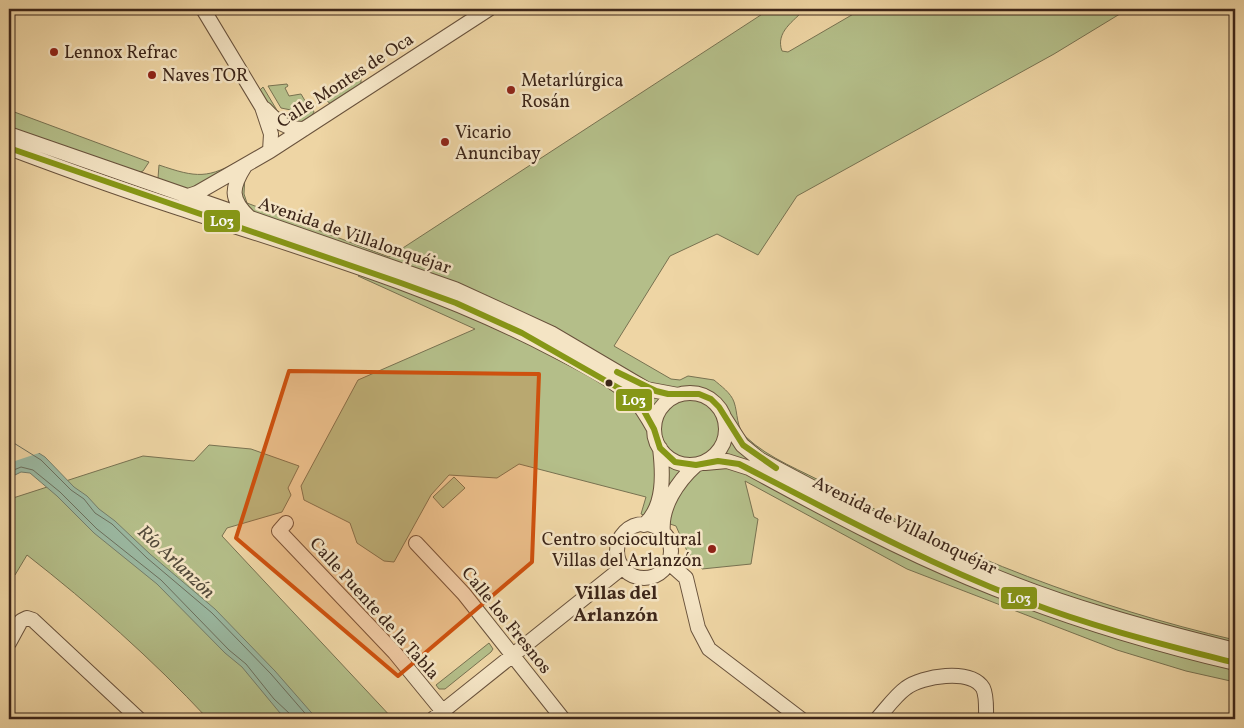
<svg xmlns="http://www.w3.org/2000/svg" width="1244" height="728" viewBox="0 0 1244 728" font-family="Vollkorn,serif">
  <rect width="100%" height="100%" fill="#eed5a4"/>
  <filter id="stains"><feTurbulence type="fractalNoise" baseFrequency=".004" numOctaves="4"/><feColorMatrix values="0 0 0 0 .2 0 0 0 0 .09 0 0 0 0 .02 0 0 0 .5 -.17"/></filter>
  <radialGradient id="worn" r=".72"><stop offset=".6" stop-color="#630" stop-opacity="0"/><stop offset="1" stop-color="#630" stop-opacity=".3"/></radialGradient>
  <path fill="#b4be89" stroke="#787251" d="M770 9H805C794 21 775 32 782 51L788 52 862 9H1128L1054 54 797 196 758 255 717 234 670 256 614 346 671 379 680 380 688 376 714 380C721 386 731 393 734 402 738 413 736 428 746 437 769 459 803 471 830 486 959 555 1093 607 1235 640V682L1186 671 1117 650 907 569 745 481 754 517 758 519 751 564 702 569 687 551 676 526 641 514 646 497 519 464 497 478 449 475 431 495 394 562 384 561 357 543 350 523 304 500 301 486 358 380 475 329 358 276 373 267 148 192 9 141 146 190 343 254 387 258 253 213 238 196 245 174 244 194 247 203 389 257Z
    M361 75V85L331 104 324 99Z
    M287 84 288 86 285 88 289 96 301 94 307 104 296 111 281 108 268 86Z
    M263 87 278 112 296 116 312 107 314 112C309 123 297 123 287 122L270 107 260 90Z
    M9 110 149 162 143 171 137 173 9 128Z
    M242 159 244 160 195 188C181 192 169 187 158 178L159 165C197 178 208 179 242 159Z
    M209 445 251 449 299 466 288 488 291 495 282 512 227 528 222 536 393 719H208C152 659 91 605 27 555L15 575 9 570 10 499 143 456 194 461Z
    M454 477 465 488 443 508 433 497Z
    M489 643 493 649 491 652 445 689H439L436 685Z"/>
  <path fill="#9bb9a2" stroke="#757e6b" d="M9 434 45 457 74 487 87 496 99 509 115 521 150 554 215 609 275 671 317 719H289L280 713 242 667 225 653 157 584 94 533 57 496 30 473 21 472 11 477 9 476Z"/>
  <path fill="#eed5a4" d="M9 432H10L42 452 9 463Z"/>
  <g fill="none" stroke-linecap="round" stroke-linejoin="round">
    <path stroke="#6c705e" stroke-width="1" d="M9 440 41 460 71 490 84 499 95 513 112 524 147 558 212 613 271 674 310 719
      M9 472 21 467 33 470 60 492 97 529 161 580 229 650 246 664 274 699 290 714 292 719"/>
    <defs>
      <path id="minor" d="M203 9 262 107 271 134 270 151
        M265 109C277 122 286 129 304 129
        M9 134 455 289 551 333 646 389 678 395
        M9 148C65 169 122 190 179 208 306 250 435 287 553 349 578 362 613 379 633 398 642 407 648 418 654 429
        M245 166C231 188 230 199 249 217
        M185 197 197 193 270 151 489 9
        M654 429a36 36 0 1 1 72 0a36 36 0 1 1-72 0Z
        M724 417 742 445 759 459C833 498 906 538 982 571 1064 606 1150 629 1235 650
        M705 463 727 461 749 468C821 507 893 547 969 578 1055 614 1145 642 1235 663
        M286 523 279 531 395 653 449 719
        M617 551a27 27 0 1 1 54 0a27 27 0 1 1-54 0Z
        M644 525C665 507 663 473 660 448
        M663 533C660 507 678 481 696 465
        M416 543 464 594 563 719
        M668 562 686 578 698 628 709 649 801 719
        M9 643 21 621 27 618 33 620 139 719
        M433 719 623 567
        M877 719C886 709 896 695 906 688 922 676 970 668 983 688 987 696 986 710 986 719"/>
    </defs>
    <use href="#minor" stroke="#69523c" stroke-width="16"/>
    <use href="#minor" stroke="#f4e4c4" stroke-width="14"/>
    <defs>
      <path id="bus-1" d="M9 148 401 283 456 303 522 333 629 394 644 411 654 429 660 448 675 462 696 465 718 461 739 464C834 513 928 564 1028 602 1096 628 1166 645 1235 663
        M617 372 656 391 668 394H699L711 399 719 407 743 445 776 468"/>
    </defs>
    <use href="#bus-1" stroke="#f4e4c4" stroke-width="10"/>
    <use href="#bus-1" stroke="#869716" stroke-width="6"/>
  </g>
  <path fill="#ce510e" fill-opacity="0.2" stroke="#ce510e" stroke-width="4" stroke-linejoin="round" d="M289 371 539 374 532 562 398 676 236 538Z"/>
  <g fill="#8f2418" stroke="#f4e4c4" stroke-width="2">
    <circle cx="54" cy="52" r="5"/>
    <circle cx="152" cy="75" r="5"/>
    <circle cx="511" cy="90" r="5"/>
    <circle cx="445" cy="142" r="5"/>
    <circle cx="712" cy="549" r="5"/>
  </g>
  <circle fill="#3d2619" stroke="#f4e4c4" stroke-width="2" cx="609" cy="383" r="4.5"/>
  <g text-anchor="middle" stroke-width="5" stroke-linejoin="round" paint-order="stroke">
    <g font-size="18" fill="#3d2619" stroke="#f4e4c4" text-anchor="start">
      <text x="64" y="58">Lennox Refrac</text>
      <text x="162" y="81">Naves TOR</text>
      <text x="521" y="86">Metarlúrgica<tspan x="521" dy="21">Rosán</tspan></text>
      <text x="455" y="138">Vicario<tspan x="455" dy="21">Anuncibay</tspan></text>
      <text x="702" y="545" text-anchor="end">Centro sociocultural<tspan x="702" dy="21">Villas del Arlanzón</tspan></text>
    </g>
    <g font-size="18" fill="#3d2619" stroke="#f4e4c4">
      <text transform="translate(345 80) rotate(-33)" y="6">Calle Montes de Oca</text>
      <text transform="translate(355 235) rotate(19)" y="6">Avenida de Villalonquéjar</text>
      <text transform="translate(905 525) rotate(26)" y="6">Avenida de Villalonquéjar</text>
      <text transform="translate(375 608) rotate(48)" y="6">Calle Puente de la Tabla</text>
      <text transform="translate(507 620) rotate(51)" y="6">Calle los Fresnos</text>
    </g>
    <g font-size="19" font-style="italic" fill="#544b3b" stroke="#f4e4c4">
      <text transform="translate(177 561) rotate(43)" y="7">Río Arlanzón</text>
    </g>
    <g font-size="19" font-weight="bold" fill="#3d2619" stroke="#f4e4c4">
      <text x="616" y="599">Villas del<tspan x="616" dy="22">Arlanzón</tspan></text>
    </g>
  </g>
  <g stroke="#f4e4c4" stroke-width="2">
    <rect x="203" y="209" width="38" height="24" rx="5" fill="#869716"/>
    <rect x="615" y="388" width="38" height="24" rx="5" fill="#869716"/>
    <rect x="1000" y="586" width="38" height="24" rx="5" fill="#869716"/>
  </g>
  <g font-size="14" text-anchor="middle" font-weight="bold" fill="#fff">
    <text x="222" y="226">L03</text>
    <text x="634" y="405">L03</text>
    <text x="1019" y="603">L03</text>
  </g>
  <rect width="1244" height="728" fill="none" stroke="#eed5a4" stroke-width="30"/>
  <rect x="10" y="10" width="1224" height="708" fill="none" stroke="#3d2619" stroke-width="2.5"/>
  <rect x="15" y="15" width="1214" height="698" fill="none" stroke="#3d2619"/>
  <rect width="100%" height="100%" filter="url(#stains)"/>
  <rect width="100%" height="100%" fill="url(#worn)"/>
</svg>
